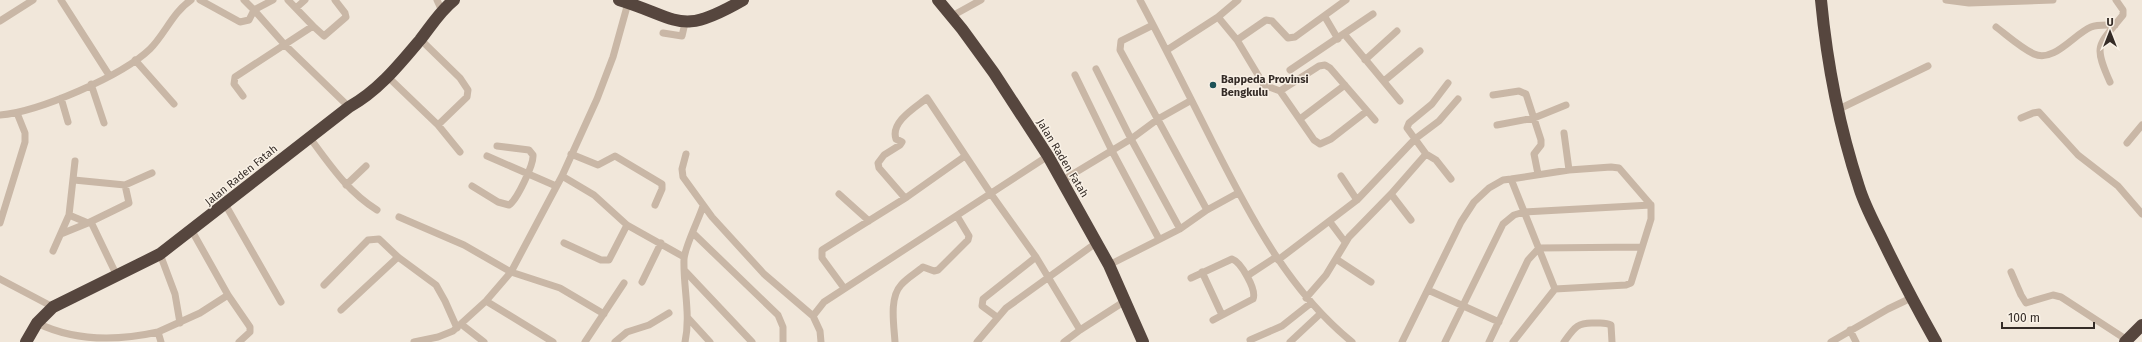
<svg xmlns="http://www.w3.org/2000/svg" width="2142" height="342" viewBox="0 0 2142 342" font-family="'Fira Sans',sans-serif">
  <rect width="100%" height="100%" fill="#f1e7da"/>
  <g fill="none" stroke-linecap="round" stroke-linejoin="round">
    <path stroke="#c9b7a6" stroke-width="7" d="M61 0 109 75
      M200 0 240 22 249 20 254 10 285 45 349 107
      M244 0 254 10 273 0
      M437 0 442 11
      M1140 0C1165 47 1189 95 1213 143 1250 216 1288 290 1352 342
      M1946 0 1969 3 2053 0
      M296 8 305 0
      M952 16 981 0
      M1218 17 1237 40 1264 85 1280 91 1319 66 1325 65 1330 68 1375 120
      M1325 17 1338 39
      M0 21 33 0
      M1153 25 1121 41 1120 50 1207 210
      M313 26 324 36 346 17 345 13 335 0
      M1996 27C2008 36 2021 48 2034 54 2054 63 2074 34 2091 27 2098 24 2107 25 2115 25
      M663 33 682 36 685 23
      M1345 35 1400 101
      M420 39 460 78 468 90 467 97 438 125
      M1237 40 1266 20 1272 21 1288 38 1295 37 1346 0
      M1167 50 1218 17 1238 0
      M135 60 174 104
      M1365 60 1397 31
      M1096 69 1131 139 1180 229
      M1290 70 1373 14
      M1075 75 1112 151 1159 239
      M388 77 438 125 460 152
      M1384 81 1420 51
      M2110 82C2093 44 2098 46 2123 15V10L2116 0
      M1448 83 1432 104 1409 123 1407 128 1426 154 1436 160 1451 179
      M91 84 104 123
      M1280 91 1314 140 1320 144 1331 139 1367 111
      M1493 95 1519 91 1526 94 1541 140V145L1534 154 1538 174
      M243 96 234 84 235 77 313 26 288 0
      M61 98 68 122
      M1837 110 1928 66
      M0 115C38 112 122 76 150 49 165 34 173 12 191 0
      M2021 118 2033 113 2039 112 2078 155 2118 186 2142 214
      M1300 119 1345 85
      M1497 125 1534 118 1566 105
      M1564 133 1569 170
      M310 138C330 165 348 192 377 210
      M2127 143 2142 125
      M571 154 598 165 615 156 662 184V189L655 205
      M686 154 682 169 683 177 712 217 764 274 813 316
      M487 156 556 186
      M562 176 594 195 627 225 684 257
      M1341 176 1357 200
      M1511 179 1555 289 1513 342
      M1063 180 1131 139 1158 119 1190 101
      M125 185 152 173
      M346 185 366 166
      M472 186 498 202 509 205C517 200 534 164 533 155L529 150 497 146
      M839 194 869 221
      M1391 194 1411 220
      M905 198 879 168 878 163 884 155 900 145 902 142 896 139C890 122 916 107 927 98L991 194 1036 257 1080 330
      M225 204 281 302
      M69 215 88 223 129 203 125 185 74 180
      M399 217 464 245 511 272 560 288 604 314
      M91 222 117 276
      M1330 222 1345 242
      M0 223 25 142V133L17 113
      M192 231 228 295 250 327V332L239 342
      M693 233 778 315 783 327V342
      M61 234 88 223
      M564 243 601 260H609L627 225
      M53 251 69 215 75 161
      M160 254 175 294 180 323
      M1336 259 1371 282
      M1278 260 1357 200 1415 139 1439 121 1458 99
      M1109 265 1180 229 1207 210 1238 193
      M685 271 752 342
      M1202 272 1222 315
      M2011 272 2021 295 2026 303 2053 295 2061 297 2127 340
      M1247 276 1276 257
      M1191 278 1232 259C1241 262 1257 290 1253 299L1213 320
      M0 279 53 307
      M642 282 661 243
      M324 285 368 240 379 239 398 257 436 285 445 301 457 328
      M844 288 822 258V250L907 197 965 156
      M1428 290 1499 322
      M1306 298 1326 275 1349 237 1391 194 1426 154
      M486 301 553 342
      M341 310 398 257
      M997 317 982 306 983 299 1036 257
      M688 318 710 342
      M37 323C76 342 117 341 158 332
      M461 324 484 342
      M1850 330 1856 342
      M1250 340 1282 326 1311 303
      M161 342 158 332 200 313 228 295
      M414 342 438 337 453 331 486 301 511 272 562 176 597 99 613 57 628 3
      M585 342 624 283
      M615 342 627 332 649 325 669 313
      M685 342C691 314 683 287 684 259 685 246 699 219 703 206
      M821 342 820 331 813 316 824 302 1048 156
      M895 342C894 325 889 298 901 285 907 278 916 273 923 267L934 271 938 270 968 240 969 236 957 216
      M977 342 1006 308 1096 243
      M1064 342 1080 330 1125 301
      M1290 342 1320 314
      M1402 342 1461 222 1474 202 1489 188 1503 180 1511 179 1569 170 1611 167 1619 168 1651 205V219L1631 283 1626 285 1555 289
      M1445 342 1503 224 1514 215 1524 212 1651 205
      M1489 342 1528 260 1539 248 1642 247
      M1564 342C1574 328 1577 322 1595 323 1601 323 1606 322 1611 325L1612 342
      M1831 342 1888 309 1911 298"/>
    <path stroke="#56463e" stroke-width="12" d="M619 0C681 19 679 37 743 0
      M938 0 962 29 994 73 1048 156 1109 265 1143 342
      M1821 0C1827 64 1839 126 1859 187 1865 207 1876 226 1885 245 1901 278 1918 310 1936 342
      M26 342 37 323 53 307 160 254 349 107C378 91 399 65 420 40 431 26 440 11 454 0
      M2125 342 2142 325"/>
  </g>
  <circle fill="#1d5257" stroke="#f9f1e6" stroke-width="1.5" cx="1213" cy="85" r="4"/>
  <g text-anchor="middle" stroke-width="3" stroke-linejoin="round" paint-order="stroke">
    <g font-size="11" font-weight="bold" fill="#352c27" stroke="#f9f1e6" text-anchor="start">
      <text x="1221" y="83">Bappeda Provinsi<tspan x="1221" dy="13">Bengkulu</tspan></text>
    </g>
    <g font-size="11" fill="#352c27" stroke="#f9f1e6">
      <text transform="translate(1063 158) rotate(59)" y="4">Jalan Raden Fatah</text>
      <text transform="translate(241 175) rotate(-39)" y="4">Jalan Raden Fatah</text>
    </g>
  </g>
  <g transform="translate(2110 32)" stroke="#f9f1e6" stroke-width="3" paint-order="stroke">
  <path d="M0-3L7 15L0 10L-7 15Z" fill="#352c27"/>
  <text y="-6" font-size="11" font-weight="bold" text-anchor="middle" fill="#352c27">U</text>
  </g>
  <path d="M2002 322v6h92v-6" fill="none" stroke="#352c27" stroke-width="2"/>
  <text x="2008" y="322" font-size="12" fill="#352c27" stroke="#f9f1e6" stroke-width="3" paint-order="stroke">100 m</text>
</svg>
